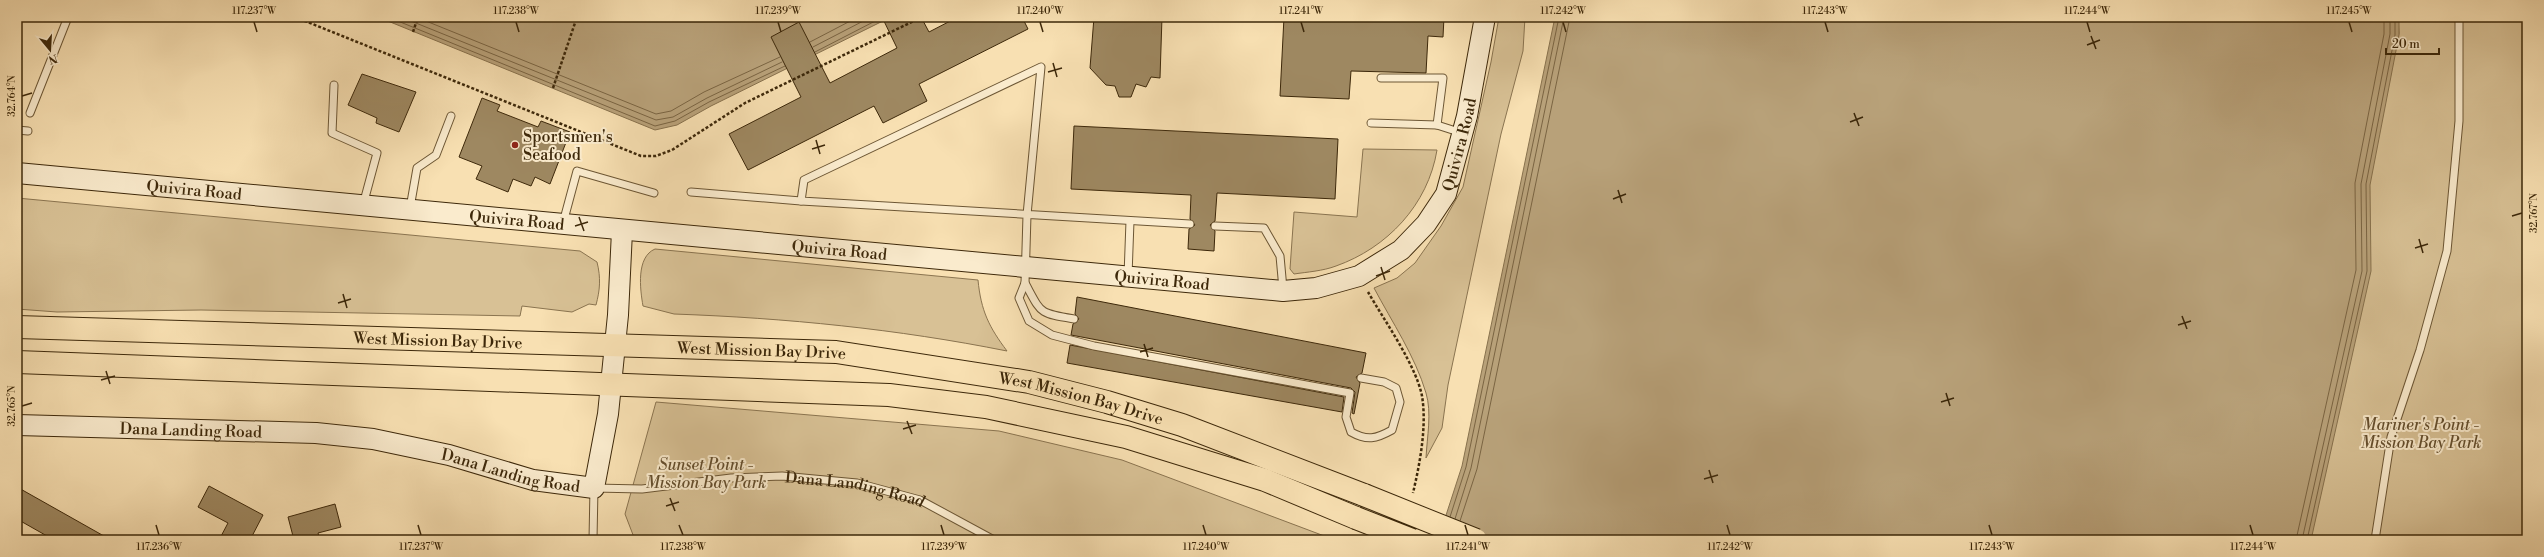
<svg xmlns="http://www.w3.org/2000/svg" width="2544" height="557" viewBox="0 0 2544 557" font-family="'Libre Bodoni',serif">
  <rect width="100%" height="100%" fill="#f8e0b2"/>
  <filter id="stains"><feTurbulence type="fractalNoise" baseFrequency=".005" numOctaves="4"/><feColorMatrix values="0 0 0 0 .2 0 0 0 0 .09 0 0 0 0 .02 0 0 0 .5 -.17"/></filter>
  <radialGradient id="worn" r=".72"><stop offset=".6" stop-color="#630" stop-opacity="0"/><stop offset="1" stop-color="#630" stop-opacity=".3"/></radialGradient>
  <path fill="#d8c195" stroke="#8a7450" d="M1499 17H1525L1523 51 1501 134 1448 385 1442 428 1426 458C1427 437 1432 413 1426 393 1415 356 1392 322 1374 288L1397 278 1415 263 1441 226 1463 187 1491 62Z
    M2398 17H2527V540H2296L2361 198 2399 33Z
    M1363 149 1437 150C1428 205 1387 248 1336 266 1323 271 1307 272 1294 274L1290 269 1294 212 1357 217Z
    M17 198 580 251 597 262C601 278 600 290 596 305L589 304 572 312 522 306 520 316 201 310 57 312 17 309Z
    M655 249 978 280C981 311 989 327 1007 351 897 329 786 318 674 314L643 306C640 289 636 257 655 249Z
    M656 402 999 431 1122 460 1335 540H635L625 514Z"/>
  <path fill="#b8a179" stroke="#87714d" d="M378 17H891L711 106 677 125 655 130Z
    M1555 17H2399V35L2370 185 2371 271 2311 540H1438L1462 466Z"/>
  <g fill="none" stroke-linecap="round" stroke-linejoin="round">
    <path stroke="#7a6442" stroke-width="1" d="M388 17 655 126 675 121 709 102 785 66
      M401 17 656 120 673 117 707 98 782 62
      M416 17 656 114 671 111 704 92 780 57
      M810 42 858 17
      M813 47 871 17
      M815 52 881 18
      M1450 517 1466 467 1559 17
      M1455 519 1471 468 1564 17
      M1460 521 1477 469 1570 17
      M2296 540 2356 270 2355 183 2384 34V17
      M2302 540 2362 271 2361 184 2390 34V17
      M2307 540 2367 271 2366 184 2395 35V17"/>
  </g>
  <path fill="#9e8861" stroke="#3d280a" d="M882 17H921L929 32 958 17H1022L1028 29 919 84 927 101 883 123 874 106 748 170 729 134 801 97 771 37 799 22 830 83 897 48Z
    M1094 17H1162L1160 78 1151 77 1146 87 1136 84 1131 97H1119L1115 86 1106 85 1090 68Z
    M1284 17H1444L1443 37 1428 36 1426 73 1351 71 1349 99 1280 96Z
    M362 74 416 92 399 132 376 123 377 118 348 105Z
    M482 98 500 105 497 111 538 127 541 121 570 132 550 184 535 177 531 186 513 179 508 192 476 179 482 166 459 157Z
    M1074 126 1338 139 1335 199 1217 193 1215 221 1210 225 1215 231 1214 251 1188 249 1189 229 1195 225 1190 219 1191 195 1071 189Z
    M1077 297 1366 353 1362 373 1356 377 1360 383 1354 414 1352 413 1355 392 1351 388 1071 335 1073 324 1079 319 1075 314Z
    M1070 345 1344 397 1342 412 1067 363Z
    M209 486 263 515 250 540H219L228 523 198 507Z
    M17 487 111 540H54L17 519Z
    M335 504 341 527 318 533 320 540H294L288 517Z"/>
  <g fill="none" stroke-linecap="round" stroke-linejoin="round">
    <defs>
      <g id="lane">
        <path d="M1381 78H1443L1437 125"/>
        <path d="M334 85 332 133 377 153 363 205"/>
        <path d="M30 113 68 17"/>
        <path d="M1371 123 1437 125 1462 133"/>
        <path d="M17 130 28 131"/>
        <path d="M691 192 801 201"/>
        <path d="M410 208 417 168 436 155 451 116"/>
        <path d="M563 223 577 171 654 193"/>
        <path d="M1190 224 801 201 804 180 1041 67 1027 215 1025 283 1019 298 1029 321 1052 335 1094 346 1350 393 1346 417 1351 432C1367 441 1376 439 1392 430L1400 402 1396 388 1384 382 1361 378"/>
        <path d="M1215 226 1264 228 1280 256 1283 289"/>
        <path d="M1128 276 1130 221"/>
        <path d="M1025 283C1042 314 1038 313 1074 319"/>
        <path id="s1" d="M593 540 594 488 642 489 731 478 782 476 857 483 920 500 994 540"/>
        <path d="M2375 540 2391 437 2420 350 2447 251 2459 121V17"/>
      </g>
      <g id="secondary">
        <path id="s2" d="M17 173 1283 291 1316 288 1359 276 1401 250 1426 224 1446 194 1467 116 1485 17"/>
        <path id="s3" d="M17 425 316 433 373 439 449 455 533 480 594 488 608 414 618 315 622 231"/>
      </g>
      <g id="primary">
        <path id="s4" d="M17 327 836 352 1029 382 1107 402 1182 425 1364 495"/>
        <path d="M17 362 889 395 986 407 1126 437 1265 480 1356 518"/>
      </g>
    </defs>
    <use href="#lane" stroke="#6c5634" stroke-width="9"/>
    <use href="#secondary" stroke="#3d280a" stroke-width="22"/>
    <use href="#primary" stroke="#3d280a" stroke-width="24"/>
    <path stroke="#3d280a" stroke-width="2.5" stroke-dasharray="3 2" stroke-linecap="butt" d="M295 17 641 156H656L672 150 745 103 922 17
      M413 32 418 17
      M553 88 577 17
      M1368 292C1384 320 1416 365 1422 396 1427 426 1420 463 1413 493"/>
    <use href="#lane" stroke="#faebcd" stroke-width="7"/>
    <use href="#secondary" stroke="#faebcd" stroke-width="20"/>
    <use href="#primary" stroke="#f8e0b2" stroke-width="22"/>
    <defs>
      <path id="primary-bridge" d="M1364 495 1476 540
        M1356 518 1412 540"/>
    </defs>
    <use href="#primary-bridge" stroke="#3d280a" stroke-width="24" stroke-linecap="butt"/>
    <use href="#primary-bridge" stroke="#f8e0b2" stroke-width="22"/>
  </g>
  <path fill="none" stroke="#3d280a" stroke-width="1.5" d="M254 22 257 32M516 22 519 32M778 22 781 32M1040 22 1043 32M1301 22 1304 32M1563 22 1566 32M1825 22 1828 32M2087 22 2090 32M2349 22 2352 32M2091 36 2096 49M2087 45 2100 40M1053 63 1057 77M1048 72 1062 68M22 96 32 93M1854 113 1859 126M1850 122 1863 117M816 140 820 154M812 149 825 145M1618 190 1622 203M1613 199 1626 194M2512 216 2522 213M579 217 584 231M575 226 588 222M2419 239 2423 253M2415 248 2428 244M1381 267 1385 280M1376 276 1390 271M343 294 347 308M338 303 351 299M2182 316 2187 329M2178 325 2191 321M1144 344 1148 357M1140 352 1153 348M106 371 110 384M101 380 115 376M1946 393 1950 406M1941 402 1954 398M22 406 32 403M907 421 912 434M903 429 916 425M1709 470 1713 483M1704 479 1718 475M670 498 675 511M666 506 679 502M156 525 159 535M418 525 421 535M679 525 683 535M941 525 944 535M1203 525 1206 535M1465 525 1468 535M1727 525 1730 535M1989 525 1992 535M2250 525 2253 535"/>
  <circle fill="#8f2418" stroke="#faebcd" stroke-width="1.5" cx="515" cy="145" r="4"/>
  <g text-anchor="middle" stroke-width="4" stroke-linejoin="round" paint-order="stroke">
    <g font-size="16" fill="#3d280a" stroke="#faebcd" text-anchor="start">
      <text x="523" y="142">Sportsmen's<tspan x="523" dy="18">Seafood</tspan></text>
    </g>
    <g font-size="16" fill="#3d280a" stroke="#faebcd">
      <text dy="6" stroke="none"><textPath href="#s2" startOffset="1522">Quivira Road</textPath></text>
      <text dy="6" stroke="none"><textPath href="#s2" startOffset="178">Quivira Road</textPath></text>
      <text dy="6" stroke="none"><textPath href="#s2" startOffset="502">Quivira Road</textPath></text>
      <text dy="6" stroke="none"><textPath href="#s2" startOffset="826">Quivira Road</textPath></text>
      <text dy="6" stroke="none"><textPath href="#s2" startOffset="1150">Quivira Road</textPath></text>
      <text dy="6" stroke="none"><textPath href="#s4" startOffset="421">West Mission Bay Drive</textPath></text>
      <text dy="6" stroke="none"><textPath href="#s4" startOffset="745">West Mission Bay Drive</textPath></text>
      <text dy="6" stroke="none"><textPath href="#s4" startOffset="1069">West Mission Bay Drive</textPath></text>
      <text dy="6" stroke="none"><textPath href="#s3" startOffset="174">Dana Landing Road</textPath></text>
      <text dy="6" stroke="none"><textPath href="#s3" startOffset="498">Dana Landing Road</textPath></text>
      <text dy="6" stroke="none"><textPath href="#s1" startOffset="315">Dana Landing Road</textPath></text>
    </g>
    <g font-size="16" font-style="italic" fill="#644e2d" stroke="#faebcd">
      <text x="2421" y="430">Mariner's Point -<tspan x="2421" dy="18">Mission Bay Park</tspan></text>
      <text x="706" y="470">Sunset Point -<tspan x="706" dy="18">Mission Bay Park</tspan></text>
    </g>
  </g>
  <rect width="2544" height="557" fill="none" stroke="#f8e0b2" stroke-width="44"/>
  <g transform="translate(50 50) rotate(162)" stroke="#faebcd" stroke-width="3" paint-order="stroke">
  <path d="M0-3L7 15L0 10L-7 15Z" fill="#3d280a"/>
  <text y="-6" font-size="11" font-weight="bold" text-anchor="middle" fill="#3d280a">N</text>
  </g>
  <path d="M2386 48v6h53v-6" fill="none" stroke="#3d280a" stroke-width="2"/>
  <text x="2392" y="48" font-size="12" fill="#3d280a" stroke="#faebcd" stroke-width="3" paint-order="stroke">20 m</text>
  <rect x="22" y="22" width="2500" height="513" fill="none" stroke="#3d280a" stroke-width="1.5"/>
  <g font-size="10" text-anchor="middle" fill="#3d280a">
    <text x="254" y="14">117.237°W</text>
    <text x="516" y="14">117.238°W</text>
    <text x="778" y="14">117.239°W</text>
    <text x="1040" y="14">117.240°W</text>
    <text x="1301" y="14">117.241°W</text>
    <text x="1563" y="14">117.242°W</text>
    <text x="1825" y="14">117.243°W</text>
    <text x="2087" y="14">117.244°W</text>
    <text x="2349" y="14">117.245°W</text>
    <text transform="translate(11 96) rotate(-90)" y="4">32.764°N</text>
    <text transform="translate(2533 213) rotate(-90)" y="4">32.767°N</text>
    <text transform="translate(11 406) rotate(-90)" y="4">32.765°N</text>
    <text x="159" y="550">117.236°W</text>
    <text x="421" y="550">117.237°W</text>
    <text x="683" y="550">117.238°W</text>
    <text x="944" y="550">117.239°W</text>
    <text x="1206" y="550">117.240°W</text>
    <text x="1468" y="550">117.241°W</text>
    <text x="1730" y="550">117.242°W</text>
    <text x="1992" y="550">117.243°W</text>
    <text x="2253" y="550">117.244°W</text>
  </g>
  <rect width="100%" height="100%" filter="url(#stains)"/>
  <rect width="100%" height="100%" fill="url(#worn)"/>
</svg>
